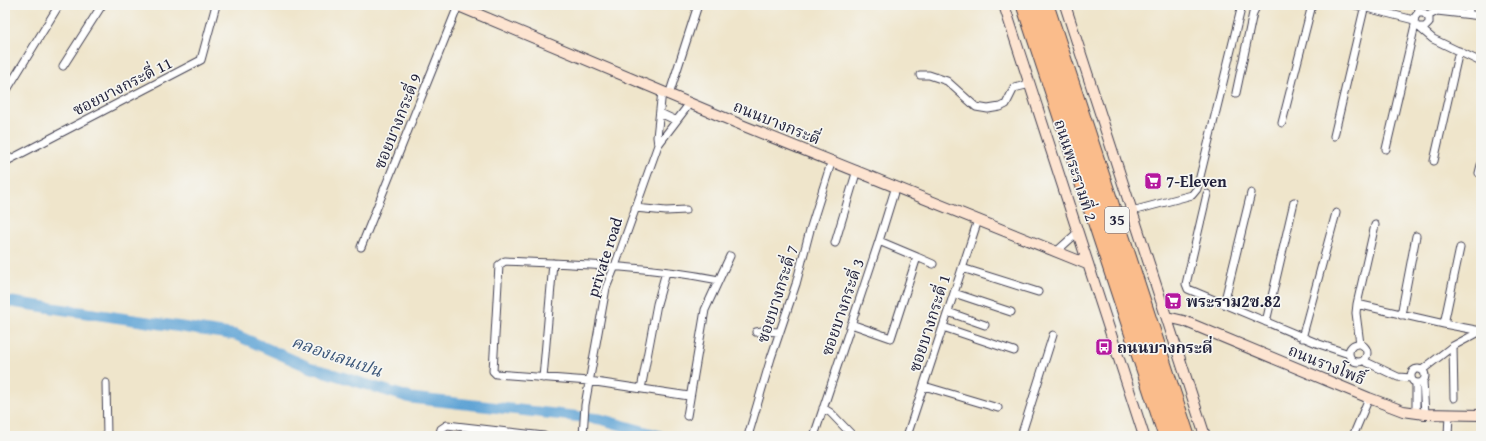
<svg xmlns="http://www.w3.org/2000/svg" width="1486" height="441" viewBox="0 0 1486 441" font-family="'Gentium Book Plus','Noto Serif Thai',serif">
  <rect width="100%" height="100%" fill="#f6f6f2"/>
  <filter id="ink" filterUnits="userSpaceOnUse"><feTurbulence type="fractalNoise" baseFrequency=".025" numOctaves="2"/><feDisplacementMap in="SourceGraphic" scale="8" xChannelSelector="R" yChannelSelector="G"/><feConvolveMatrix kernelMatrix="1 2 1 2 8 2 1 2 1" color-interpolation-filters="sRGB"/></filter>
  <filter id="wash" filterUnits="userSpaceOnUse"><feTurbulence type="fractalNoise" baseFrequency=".012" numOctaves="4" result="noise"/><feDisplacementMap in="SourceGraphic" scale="16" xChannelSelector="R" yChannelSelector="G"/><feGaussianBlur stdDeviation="0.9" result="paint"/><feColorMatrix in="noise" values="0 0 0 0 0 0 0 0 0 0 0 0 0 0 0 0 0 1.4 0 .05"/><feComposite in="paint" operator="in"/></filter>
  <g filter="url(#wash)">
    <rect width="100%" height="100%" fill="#efe5cb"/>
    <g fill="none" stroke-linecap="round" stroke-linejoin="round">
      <path stroke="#60a4d5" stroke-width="11" d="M5 301 236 335 309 367 411 398 600 419 660 436"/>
    </g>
  </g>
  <g filter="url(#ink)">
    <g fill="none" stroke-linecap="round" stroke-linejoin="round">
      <defs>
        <path id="street" d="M1355 5 1414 20
          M1418 13H1424L1429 18V23L1425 27H1417L1414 22 1415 17 1418 13 1420 5
          M1468 14 1470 5
          M1428 16 1437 11 1481 16
          M1420 28 1433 39 1481 62
          M63 66 102 5
          M920 75H929L947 81 976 107 988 109 1000 107 1006 104 1014 88 1030 84
          M5 93 59 5
          M1236 93 1253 13 1257 5
          M669 95 698 5
          M660 113 675 120
          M1282 123 1312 5
          M1334 136 1365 5
          M658 145 657 137 662 91
          M1386 149 1415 25
          M1434 161 1459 51
          M5 162 201 60 216 5
          M1479 173 1481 165
          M1207 194 1186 284 1188 289 1319 344 1349 354
          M635 208 666 211 686 210
          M1132 211 1192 195 1197 189 1242 5
          M835 243 857 170
          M361 247 458 6
          M1057 251 1078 232
          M917 257 933 264
          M962 268 1038 292
          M954 293 1011 312
          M1224 304 1251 193
          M1357 304 1444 324 1481 331
          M948 312 985 325
          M1401 315 1416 236
          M1266 322 1294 202
          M851 324 891 338 917 257 879 241
          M1444 324 1460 248
          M943 327 1014 351
          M756 332 762 331 779 332
          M1302 338 1336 213
          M1349 353a9 9 0 1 1 18 0a9 9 0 1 1-18 0Z
          M1360 344 1356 313 1357 304 1375 225
          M1453 346 1454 398
          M1364 361 1398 377 1411 378
          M1411 376a7 7 0 1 1 14 0a7 7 0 1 1-14 0Z
          M1422 370 1453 346 1481 331
          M543 378 553 263
          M1423 381 1425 414
          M106 383 107 436
          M924 386 998 408
          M641 389 657 304 666 272
          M689 396 589 381 496 374 493 371 499 265 505 261C577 264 649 266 719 280
          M823 408 831 413 853 436
          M1416 413V383
          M687 416 705 310 730 256
          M439 436 441 429 447 425 544 436
          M583 436 585 405 606 288 615 266 658 145 690 103
          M748 436 771 358 796 284 810 230 832 160
          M814 436 879 241 896 186
          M907 436 978 220
          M1021 436 1053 335
          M1353 436 1369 398
          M1448 436 1449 414"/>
        <path id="secondary" d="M456 5 744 126 1087 264
          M1004 5 1144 436
          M1065 5 1205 436
          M1167 317 1184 321 1369 398 1403 411 1425 414 1481 415"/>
        <path id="highway" d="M1023 5 1165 436
          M1036 5 1177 436
          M1047 5 1188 436"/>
      </defs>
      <use href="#street" stroke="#413f51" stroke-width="9"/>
      <use href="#secondary" stroke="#413f51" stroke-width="12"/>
      <use href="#highway" stroke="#413f51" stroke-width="15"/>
      <use href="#street" stroke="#fff" stroke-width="7"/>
      <use href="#secondary" stroke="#fde4d1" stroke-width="10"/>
      <use href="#highway" stroke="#fabc8b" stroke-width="13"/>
    </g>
  </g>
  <defs>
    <symbol id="supermarket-square" viewBox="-11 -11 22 22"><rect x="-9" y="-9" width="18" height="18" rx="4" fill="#b5179e" stroke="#f6f6f2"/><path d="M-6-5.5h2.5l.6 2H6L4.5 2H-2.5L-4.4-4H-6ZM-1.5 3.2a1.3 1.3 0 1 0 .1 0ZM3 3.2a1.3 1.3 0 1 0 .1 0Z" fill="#fff"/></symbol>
    <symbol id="bus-square" viewBox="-11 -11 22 22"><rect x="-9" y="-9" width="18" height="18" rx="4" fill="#b5179e" stroke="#f6f6f2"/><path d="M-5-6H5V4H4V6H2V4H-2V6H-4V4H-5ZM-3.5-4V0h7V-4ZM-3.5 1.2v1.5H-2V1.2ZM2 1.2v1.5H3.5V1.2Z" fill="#fff"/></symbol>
  </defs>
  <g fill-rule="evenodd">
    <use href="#supermarket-square" x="1143" y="171" width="20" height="20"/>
    <use href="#supermarket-square" x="1163" y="291" width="20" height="20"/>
    <use href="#bus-square" x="1094" y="337" width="20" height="20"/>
  </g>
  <g text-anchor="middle" stroke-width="3.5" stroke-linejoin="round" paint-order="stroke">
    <rect fill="#f6f6f2" stroke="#626272" stroke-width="1" x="1105" y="207" width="24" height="26" rx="3"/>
    <g font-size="15" font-weight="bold" fill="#22223b">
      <text x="1117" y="225">35</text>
    </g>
    <g font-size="16" fill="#22223b" stroke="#f6f6f2">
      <text transform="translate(122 86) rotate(-27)" y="6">ซอยบางกระดี่ 11</text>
      <text transform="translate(397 121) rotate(-68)" y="6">ซอยบางกระดี่ 9</text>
      <text transform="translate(777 122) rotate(22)" y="6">ถนนบางกระดี่</text>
      <text transform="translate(1076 170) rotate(72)" y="6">ถนนพระรามที่ 2</text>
      <text transform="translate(604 257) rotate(-72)" y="6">private road</text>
      <text transform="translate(777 294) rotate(-72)" y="6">ซอยบางกระดี่ 7</text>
      <text transform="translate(842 307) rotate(-71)" y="6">ซอยบางกระดี่ 3</text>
      <text transform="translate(929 323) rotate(-72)" y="6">ซอยบางกระดี่ 1</text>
      <text transform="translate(1327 364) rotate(22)" y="6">ถนนรางโพธิ์</text>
    </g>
    <g font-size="16" font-weight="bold" fill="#22223b" stroke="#f6f6f2" text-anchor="start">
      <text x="1166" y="187">7-Eleven</text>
      <text x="1186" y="307">พระราม2ซ.82</text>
      <text x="1117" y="353">ถนนบางกระดี่</text>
    </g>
    <g font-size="17" font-style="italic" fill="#3b5679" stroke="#f6f6f2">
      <text transform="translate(337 356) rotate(19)" y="6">คลองเลนเปน</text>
    </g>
  </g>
  <rect width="1486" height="441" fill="none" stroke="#f6f6f2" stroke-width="20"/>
</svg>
